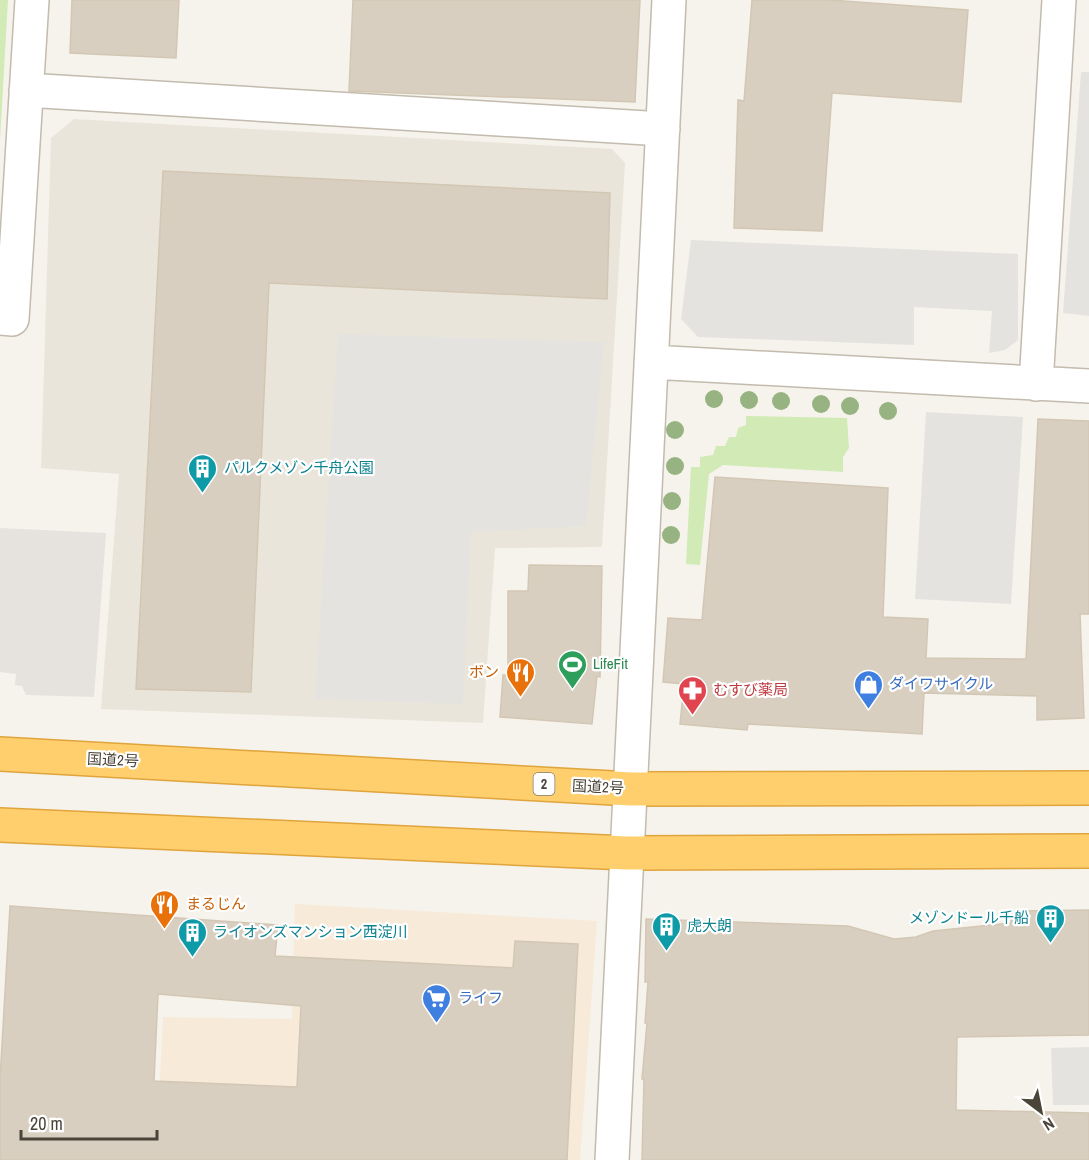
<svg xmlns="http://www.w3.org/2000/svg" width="1089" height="1160" viewBox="0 0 1089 1160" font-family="'Archivo Narrow','Noto Sans JP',sans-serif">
  <rect width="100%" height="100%" fill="#f6f3ec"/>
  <path fill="#eae5da" d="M74 119 612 149 625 163 602 547 495 548 483 723 101 709 119 474 41 468 51 138Z"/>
  <path fill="#f7ead8" d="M295 904 597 921 580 1160H156L163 1017 292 1019Z"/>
  <path fill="#e6e2dd" d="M0 528 106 533 94 697 26 695 22 686 15 685 16 674 0 672Z"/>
  <path fill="#d2eab5" d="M0 0H8L0 140Z
    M746 416 847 418 849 448 843 457V472L723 465 709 474 700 565 686 564 691 467H700V457L713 455 716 446H725L729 437H736L738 428 746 425Z"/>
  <path fill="#e5e3e0" d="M1081 72H1089V316L1063 313Z
    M691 240 1018 254V340L1005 350 989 353 992 311 914 307V345L698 337 681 319Z
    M338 334 604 342 586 526 471 532 463 704 315 699Z
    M926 412 1023 417 1011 604 915 599Z
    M1089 1047V1105H1053L1051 1048Z"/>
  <path fill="#d8cfc1" stroke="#d3c7b4" stroke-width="1.5" fill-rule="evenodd" d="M72 0H179L176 58 70 53Z
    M353 0H640L635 102 349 91Z
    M752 0H830L968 10 961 102 832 93 822 231 734 228 738 100 744 101Z
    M163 171 610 193 607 299 269 283 251 692 136 689Z
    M1038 419 1089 421V614H1080L1084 718 1037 720V696L924 693 922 734 748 724 747 730 680 724 684 684 663 682 668 618 702 620 715 477 888 488 883 617 928 619 926 658 1026 659Z
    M529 565 602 566 600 677 597 676 592 724 500 717 503 675H508V591H528Z
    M10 906 278 925 275 956 513 968 515 941 578 944 567 1160H0V1079ZM158 994 301 1006 297 1087 154 1081Z
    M1089 910V1035L957 1037 956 1110 1089 1113V1160H642L644 1079H642L647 1023H645L648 982H645L646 919 848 926 894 939 916 937 933 931 1011 923V911Z"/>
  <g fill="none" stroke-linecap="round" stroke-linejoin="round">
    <defs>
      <path id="minor" d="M26 90 663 129
        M0 318 12 319 32 0
        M651 362 1089 386
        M1036 384 1059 0
        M612 1160 669 0"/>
      <path id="highway" d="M0 754 631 789 1089 788
        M0 825 627 853 1089 851"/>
    </defs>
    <use href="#minor" stroke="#c2bbae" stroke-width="36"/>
    <use href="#highway" stroke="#e0a43c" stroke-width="36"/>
    <use href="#minor" stroke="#fff" stroke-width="33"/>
    <use href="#highway" stroke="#ffcf6e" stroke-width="33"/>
  </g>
  <g fill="#97b381">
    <circle cx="714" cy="399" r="9"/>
    <circle cx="749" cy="400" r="9"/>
    <circle cx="781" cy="401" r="9"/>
    <circle cx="821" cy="404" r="9"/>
    <circle cx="850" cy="406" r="9"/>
    <circle cx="888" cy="411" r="9"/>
    <circle cx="675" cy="430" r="9"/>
    <circle cx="675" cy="466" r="9"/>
    <circle cx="672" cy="501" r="9"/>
    <circle cx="671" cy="535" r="9"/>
  </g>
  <defs>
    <symbol id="building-pin" viewBox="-11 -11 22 30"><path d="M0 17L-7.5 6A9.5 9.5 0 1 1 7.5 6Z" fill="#0f9aa8" stroke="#fff"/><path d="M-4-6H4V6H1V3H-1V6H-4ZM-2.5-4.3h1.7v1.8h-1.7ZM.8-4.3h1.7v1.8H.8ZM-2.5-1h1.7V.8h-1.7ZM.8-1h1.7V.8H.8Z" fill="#fff"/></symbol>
    <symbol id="stadium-pin" viewBox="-11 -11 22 30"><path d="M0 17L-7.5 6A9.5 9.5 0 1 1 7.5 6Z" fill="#2e9e5b" stroke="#fff"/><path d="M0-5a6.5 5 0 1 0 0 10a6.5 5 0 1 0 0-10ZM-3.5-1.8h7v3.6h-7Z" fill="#fff"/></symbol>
    <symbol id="restaurant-pin" viewBox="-11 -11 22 30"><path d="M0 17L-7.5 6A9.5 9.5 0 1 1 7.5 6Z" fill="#e8710a" stroke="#fff"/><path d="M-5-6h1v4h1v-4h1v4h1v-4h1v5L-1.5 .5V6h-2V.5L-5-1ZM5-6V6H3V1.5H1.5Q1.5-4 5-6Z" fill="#fff"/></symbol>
    <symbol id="shop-pin" viewBox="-11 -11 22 30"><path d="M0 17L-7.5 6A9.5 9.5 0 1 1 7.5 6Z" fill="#3f7fe0" stroke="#fff"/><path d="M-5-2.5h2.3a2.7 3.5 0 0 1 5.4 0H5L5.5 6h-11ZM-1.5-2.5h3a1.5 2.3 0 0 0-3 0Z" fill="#fff"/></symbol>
    <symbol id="pharmacy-pin" viewBox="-11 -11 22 30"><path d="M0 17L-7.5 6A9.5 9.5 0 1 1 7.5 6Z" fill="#e0444e" stroke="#fff"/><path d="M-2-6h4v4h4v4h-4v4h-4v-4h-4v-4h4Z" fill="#fff"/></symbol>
    <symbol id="supermarket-pin" viewBox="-11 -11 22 30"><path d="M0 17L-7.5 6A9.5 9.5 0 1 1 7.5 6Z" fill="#3f7fe0" stroke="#fff"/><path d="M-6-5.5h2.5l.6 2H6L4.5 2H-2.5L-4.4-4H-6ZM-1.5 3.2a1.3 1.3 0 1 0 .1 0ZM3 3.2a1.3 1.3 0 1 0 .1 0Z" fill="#fff"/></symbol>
  </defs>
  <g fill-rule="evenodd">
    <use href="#building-pin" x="186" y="452" width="33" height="45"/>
    <use href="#stadium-pin" x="556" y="648" width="33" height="45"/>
    <use href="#restaurant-pin" x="504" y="656" width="33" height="45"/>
    <use href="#shop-pin" x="852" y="668" width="33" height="45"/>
    <use href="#pharmacy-pin" x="676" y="674" width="33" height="45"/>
    <use href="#restaurant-pin" x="148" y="888" width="33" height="45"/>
    <use href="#building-pin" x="1034" y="902" width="33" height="45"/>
    <use href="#building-pin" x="650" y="910" width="33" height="45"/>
    <use href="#building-pin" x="176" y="916" width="33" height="45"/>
    <use href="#supermarket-pin" x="420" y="982" width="33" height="45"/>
  </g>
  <g text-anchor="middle" stroke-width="4.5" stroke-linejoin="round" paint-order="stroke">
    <rect fill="#fff" stroke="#817c74" stroke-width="1.5" x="533.5" y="773" width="21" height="22" rx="4.5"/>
    <g font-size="14" font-weight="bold" fill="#4b4439">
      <text x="544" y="789">2</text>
    </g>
    <g font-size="15" fill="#0d838f" stroke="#fff" text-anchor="start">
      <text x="224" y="473">パルクメゾン千舟公園</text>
      <text x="1029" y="923" text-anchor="end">メゾンドール千船</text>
      <text x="687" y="931">虎大朗</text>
      <text x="213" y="937">ライオンズマンション西淀川</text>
    </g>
    <g font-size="15" fill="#27864d" stroke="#fff" text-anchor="start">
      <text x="593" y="669">LifeFit</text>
    </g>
    <g font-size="15" fill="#c56008" stroke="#fff" text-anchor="end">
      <text x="499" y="677">ボン</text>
      <text x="186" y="909" text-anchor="start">まるじん</text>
    </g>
    <g font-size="15" fill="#366cbe" stroke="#fff" text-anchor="start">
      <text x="889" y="689">ダイワサイクル</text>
      <text x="458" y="1003">ライフ</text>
    </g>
    <g font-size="15" fill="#be3a42" stroke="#fff" text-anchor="start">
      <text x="713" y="695">むすび薬局</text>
    </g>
    <g font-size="15" fill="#4b4439" stroke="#fff">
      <text transform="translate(113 760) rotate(3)" y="5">国道2号</text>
      <text transform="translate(598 787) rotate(3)" y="5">国道2号</text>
    </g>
  </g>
  <g transform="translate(1041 1112) rotate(148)" stroke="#ffffff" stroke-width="4.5" paint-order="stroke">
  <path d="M0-4.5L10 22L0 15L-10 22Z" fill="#4b4439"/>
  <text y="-9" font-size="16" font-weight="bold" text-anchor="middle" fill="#4b4439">N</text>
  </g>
  <path d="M21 1130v9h136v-9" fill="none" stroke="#4b4439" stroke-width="3"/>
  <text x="30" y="1130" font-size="18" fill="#4b4439" stroke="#ffffff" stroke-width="4.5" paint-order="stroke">20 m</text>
</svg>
